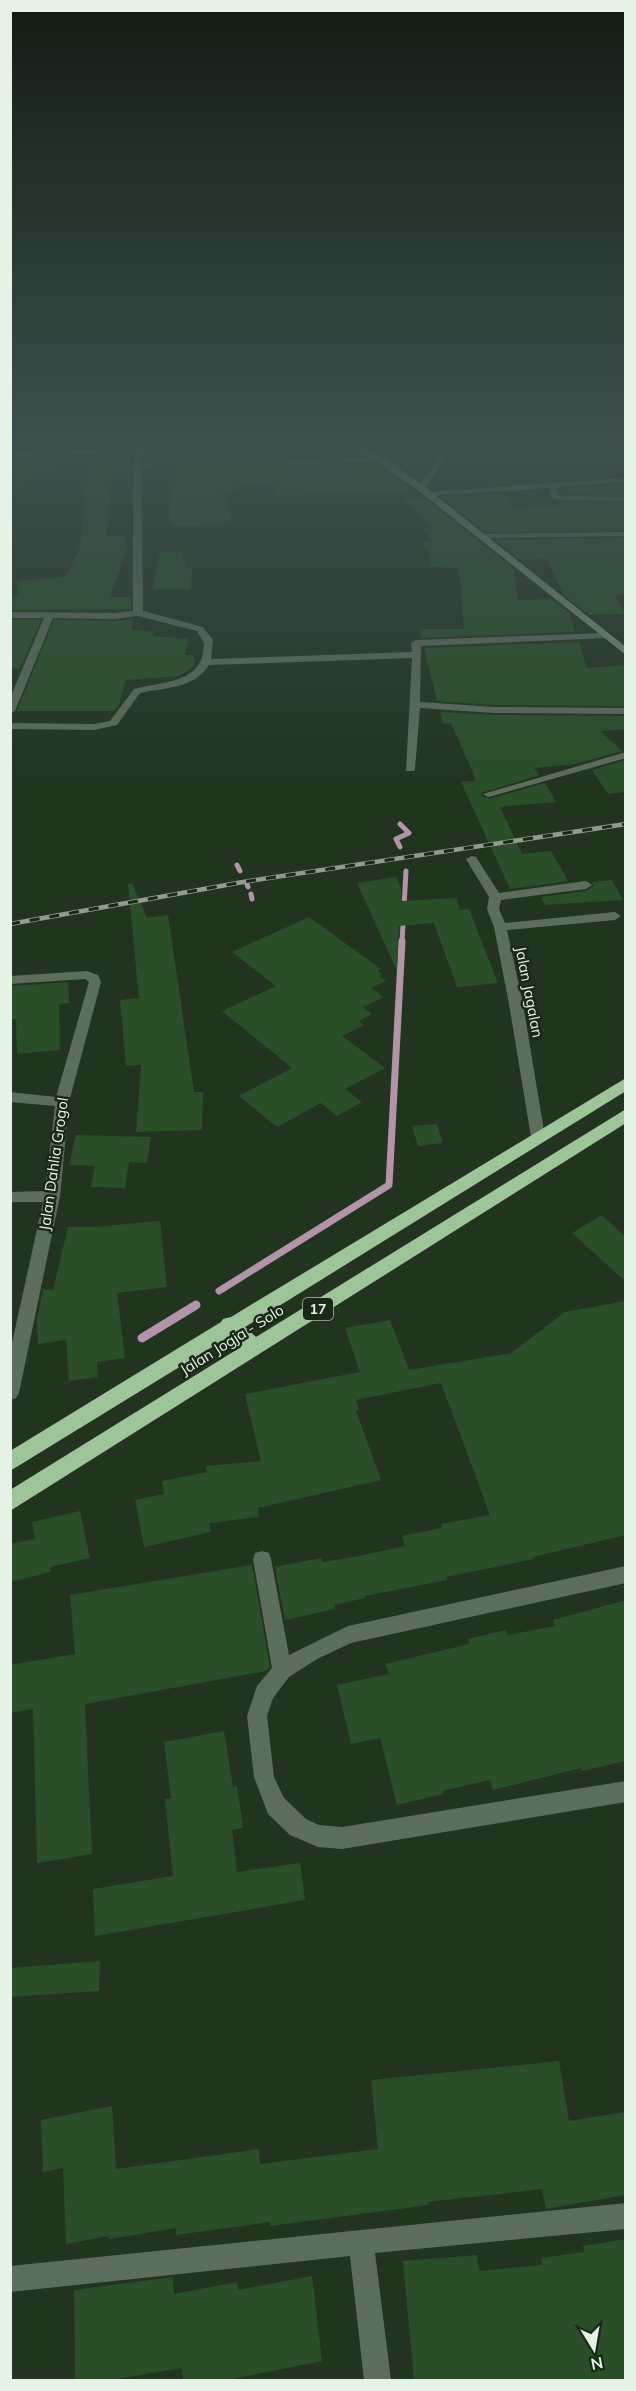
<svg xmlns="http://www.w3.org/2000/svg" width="636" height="2391" viewBox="0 0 636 2391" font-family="Mulish,sans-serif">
  <rect width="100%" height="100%" fill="#223320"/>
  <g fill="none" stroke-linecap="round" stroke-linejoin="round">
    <path stroke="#b294a8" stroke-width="5" d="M400 824 409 833 396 839 400 847
      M237 865 240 871
      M247 884 248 887
      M251 894 252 899
      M402 942 406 871"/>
    <path stroke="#b294a8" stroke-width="7" d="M219 1291 389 1185 402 941"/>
    <path stroke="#b294a8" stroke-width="9" d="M142 1338 196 1305"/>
  </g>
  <path fill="#2a4e28" d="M312 449H342L344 452 353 451 361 456 289 459 283 464 289 467 376 464 408 486 411 493 379 494 378 491 277 496 273 482 237 483 238 491 223 492 232 523 173 527 169 512 181 455 258 454Z
    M393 449 400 467 372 450Z
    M160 454 154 469 143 470V455Z
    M131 455V470L111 471 107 537 124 536 127 549 110 597H131V609L10 610V597H18L17 581 66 577 80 547 89 459 99 458V456Z
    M57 457 58 471 38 472 27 479 10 498V458Z
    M626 484V495L566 494 565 489Z
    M505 494 514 508 561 506 560 503 567 502 626 503V530L485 532 442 497Z
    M423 497 514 569 517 600 552 599 569 613 575 632 422 638 420 629H464L459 568 430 567V553L422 542 432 541 422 528 429 527 403 498Z
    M626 538V594L615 595 625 614 589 615 564 595 547 559 520 560 495 540Z
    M182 551 187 568H192L191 589H153L160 552Z
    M133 619 132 630 154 631 152 636 188 639 185 655H194L195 665 180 676 126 680 119 705 114 711H17L54 620 115 621Z
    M10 620H41L20 669 10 668Z
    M579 642 587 668 626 665V706L494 705 437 701 424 648Z
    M440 712 494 715 626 716V729L600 731 622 751 576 764 534 768 540 775 481 793 482 796 489 799 545 783 556 802 500 807 522 854 551 851 568 881 510 889 461 782 475 781 473 773 451 723 443 724Z
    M626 760V792L608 794 592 770Z
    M396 877 401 888V901L456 898 460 910 469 909 498 983 457 987 434 923 399 926 397 971 357 883Z
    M612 880 623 900 545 905 541 897 586 891 594 886 591 882Z
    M132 883 147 918 168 915 194 1092H203L202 1130 136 1132 141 1065 126 1066 120 1000 139 998 128 884Z
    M309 917 381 969 377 971 382 974 379 976 386 981 371 988 384 997 363 1007 372 1014 359 1021 364 1025 342 1036 385 1068 345 1089 362 1102 337 1116 321 1103 277 1127 239 1096 292 1068 222 1011 276 986 232 952Z
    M68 982 69 1003 59 1004 60 1050 17 1054 16 1019H10L11 986Z
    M437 1124 443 1143 418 1146 412 1126Z
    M76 1135 151 1137 147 1163 129 1162 125 1188 91 1187 95 1166 69 1165Z
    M602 1215 626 1238V1282L572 1233Z
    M160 1221 167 1287 117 1293 125 1358 97 1362 98 1377 69 1381 66 1340 38 1344 37 1320 43 1289 53 1290 68 1227H93Z
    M626 1301V1535L533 1557 534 1559 446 1577 447 1580 365 1596V1598L334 1605 335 1609 285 1620 275 1567 321 1558 322 1562 354 1557 405 1546 402 1536 442 1528 441 1524 490 1515 441 1383 356 1400 359 1410 356 1411 381 1480 258 1508 259 1517 209 1523 211 1532 144 1547 135 1500 164 1494 162 1481 207 1472 206 1466 261 1461 245 1394 360 1372 345 1328 390 1320 409 1370 511 1353 565 1312Z
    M80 1511 90 1558 50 1567 51 1572 10 1582V1544L35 1539 32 1522Z
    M252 1565 270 1667 266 1671 85 1704 92 1854 37 1863 33 1709 10 1713V1665L75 1654 70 1595Z
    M626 1600V1761L582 1771 581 1768 493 1790 490 1780 442 1791 443 1794 397 1805 380 1738 351 1744 337 1685 389 1674 385 1664 469 1644 468 1639 506 1630 508 1635 555 1626 553 1620Z
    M224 1731 233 1787 237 1786 243 1828 232 1830 237 1872 300 1863 305 1900 95 1936 93 1889 173 1876 165 1799 171 1798 164 1742Z
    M100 1961 99 1991 10 1997 11 1968Z
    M559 2061 569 2121 626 2112V2195L546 2209 542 2189 428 2202 429 2205 270 2226V2222L176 2235V2228L109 2239V2236L66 2244 63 2168 43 2172 41 2120 112 2106 116 2169 259 2149 260 2164 378 2149 371 2080Z
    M626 2239V2380H414L403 2261 477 2255 479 2271 542 2265 541 2258 584 2252 583 2246Z
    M312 2276 322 2361 228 2380H183L182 2368 110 2380H75L74 2290 173 2277 174 2294 237 2282 238 2290Z"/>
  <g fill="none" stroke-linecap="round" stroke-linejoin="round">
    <path fill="#5d6d5c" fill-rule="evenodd" d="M449 447H458L444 458 427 487 416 489 415 487C429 477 435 458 449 447Z
      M137 449 141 451 143 611 203 627 213 640 211 659 412 652 411 643 416 640 605 633 608 634V638L421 646 420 702 494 707 626 708V714L494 713 420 708 415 769 414 771H406L412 658 209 665C194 689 166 687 140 693L117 725 94 730 10 729V723L94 724 110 721 134 689C164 681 204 684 204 643L197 631 138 616 115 619 53 618 15 711 10 714V698L44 618H10V612L115 613 133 611V451Z
      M379 457 382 461 289 465 285 463 289 461Z
      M626 478V482L557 487V494L562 496 626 497V501L561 500 550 497 549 488 428 496 424 494 428 492Z
      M626 532V536L483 538 479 536 483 534Z
      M626 752V758L492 796 488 797 483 794Z
      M472 856 476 857 499 893 586 881 592 885 586 889 501 900 499 909 505 923 615 912 621 916 615 920 507 930 523 1004 545 1137 538 1142 531 1137 509 1004 494 927 487 909 489 897 466 859Z
      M87 971 98 975 101 982 69 1102 60 1196 19 1393 16 1398 10 1400V1352L43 1202H10V1192L45 1191 55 1106 10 1102V1092L56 1097 89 982 85 979 10 984V976Z
      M262 1551 269 1553 271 1559 289 1655 348 1626 626 1566V1583L351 1643 317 1659 289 1677 273 1698 267 1716 274 1777 284 1798 306 1819 319 1825 342 1827 626 1781V1802L342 1849 318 1847 290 1835 268 1814 254 1777 247 1716 257 1686 272 1668 253 1559 255 1553Z
      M626 2203V2229L375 2253 391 2380H364L350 2256 10 2292V2266Z"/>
    <path fill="#779175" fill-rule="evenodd" d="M184 447H274L270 449 10 456V452Z
      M350 447H360L382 457 425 487 626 647V655L419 491 376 461Z"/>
    <path fill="#9dc599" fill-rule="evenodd" d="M626 1078V1091L245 1327 256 1337 626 1109V1123L10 1511V1490L241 1347 230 1336 10 1471V1451L221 1322 223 1319 231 1317Z"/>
    <defs>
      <path id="rail" d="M10 924 243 882 626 824"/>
    </defs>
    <use href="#rail" stroke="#8f9d8e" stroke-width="4.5"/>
    <use href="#rail" stroke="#182917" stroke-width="3" stroke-dasharray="10" stroke-linecap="butt"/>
  </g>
  <linearGradient id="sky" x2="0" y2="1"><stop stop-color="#131c12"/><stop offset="0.57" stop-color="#3e504e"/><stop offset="1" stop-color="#3e504e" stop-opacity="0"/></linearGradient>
  <rect width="636" height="782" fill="url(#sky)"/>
  <g text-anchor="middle" stroke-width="5" stroke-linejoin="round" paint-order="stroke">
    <rect fill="#182917" stroke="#a9b6a8" stroke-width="1.5" x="303" y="1298" width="30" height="22" rx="4.5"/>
    <g font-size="14" font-weight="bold" fill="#e7f2e6">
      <text x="318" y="1314">17</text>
    </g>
    <g font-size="15" fill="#e7f2e6" stroke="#182917">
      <text transform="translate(529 992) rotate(79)" y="5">Jalan Jagalan</text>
      <text transform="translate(54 1164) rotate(-82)" y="5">Jalan Dahlia Grogol</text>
      <text transform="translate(232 1340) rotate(-32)" y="5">Jalan Jogja - Solo</text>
    </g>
  </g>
  <rect width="636" height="2391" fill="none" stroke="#e7f2e6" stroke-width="24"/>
  <g transform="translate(594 2349) rotate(169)" stroke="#182917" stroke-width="4.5" paint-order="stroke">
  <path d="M0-4.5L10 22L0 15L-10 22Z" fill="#e7f2e6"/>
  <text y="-9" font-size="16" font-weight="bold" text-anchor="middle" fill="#e7f2e6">N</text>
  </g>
</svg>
